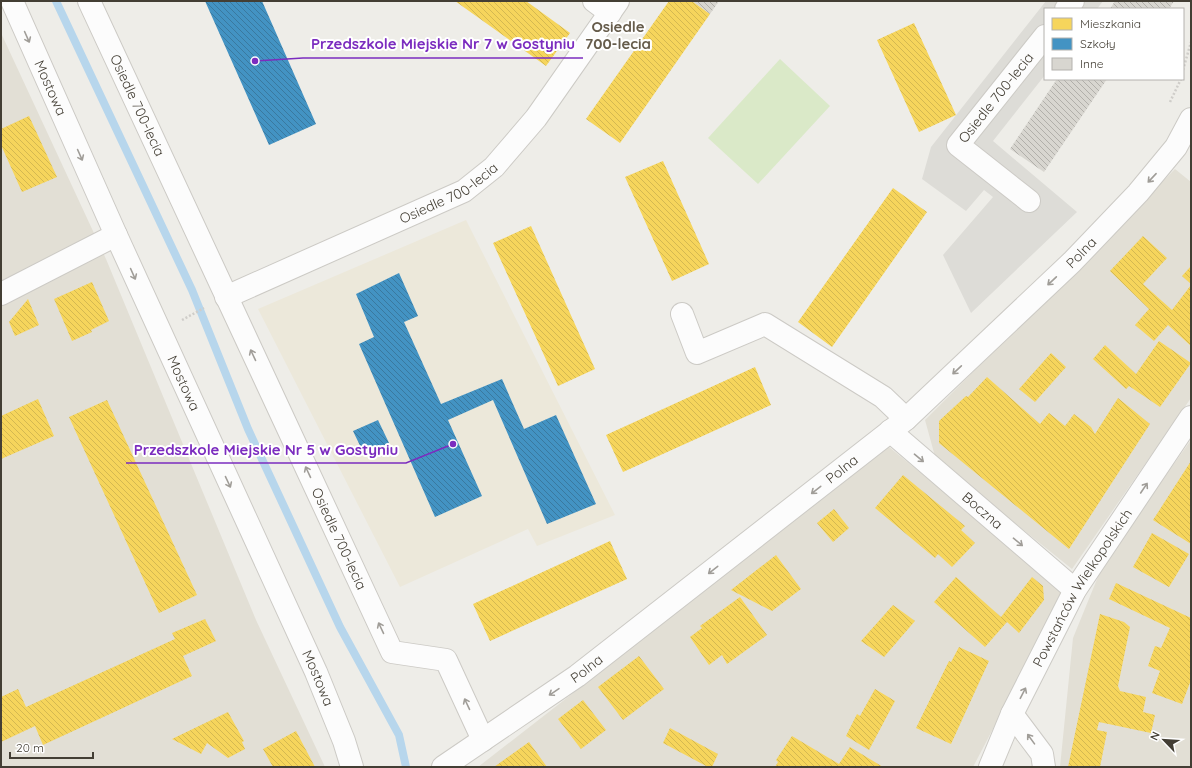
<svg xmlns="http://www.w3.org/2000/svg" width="1192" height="768" viewBox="0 0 1192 768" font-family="Quicksand,sans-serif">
  <defs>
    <pattern id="homes-back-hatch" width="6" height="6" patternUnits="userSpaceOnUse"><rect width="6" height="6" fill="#f6d55c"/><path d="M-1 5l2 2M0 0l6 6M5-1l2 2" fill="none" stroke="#d4b851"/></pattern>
    <pattern id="schools-back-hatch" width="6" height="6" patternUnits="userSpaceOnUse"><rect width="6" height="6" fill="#4393c3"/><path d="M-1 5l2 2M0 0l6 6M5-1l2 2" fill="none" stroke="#3a799f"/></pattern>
    <pattern id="building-back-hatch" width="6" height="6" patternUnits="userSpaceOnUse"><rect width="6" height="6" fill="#d8d6d0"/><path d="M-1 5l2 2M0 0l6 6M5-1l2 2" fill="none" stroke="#b1afaa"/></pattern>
  </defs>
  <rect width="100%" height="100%" fill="#eeede8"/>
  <path fill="#e2dfd5" d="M1 33 106 259 256 620 325 767H1Z
    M1175 169 1191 182V398L1072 569 936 460 925 420Z
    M1191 440V767H1060L1073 638 1104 562Z
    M889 447 1065 591 973 767H478Z"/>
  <path fill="#ece8da" d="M466 220 615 515 537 546 528 529 400 587 258 309Z"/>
  <path fill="#dae9c8" d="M780 59 830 106 758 184 708 138Z"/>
  <path fill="#dddcd7" d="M1046 1H1103L1097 9H1045V75L993 141 1077 212 971 313 943 255 993 197 984 190 966 211 922 179 931 147Z"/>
  <path fill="url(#homes-back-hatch)" d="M455 1H526L570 33 546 66Z
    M669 1H692L710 14 620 143 586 119Z
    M914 23 956 115 919 132 877 40Z
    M29 116 57 177 22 192 1 145V129Z
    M663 161 709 264 672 281 625 177Z
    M893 188 927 212 832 347 798 322Z
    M531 226 595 369 558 386 493 243Z
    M1143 236 1167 258 1143 284 1172 310 1191 285V346L1168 325 1154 341 1135 325 1149 309 1110 271Z
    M1191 266V284L1182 276Z
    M92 282 109 321 91 330 92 332 72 341 54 299Z
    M28 299 39 325 15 336 9 322Z
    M1159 341 1191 363 1160 407 1129 386 1126 389 1093 359 1105 345 1136 374Z
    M1051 353 1066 367 1035 402 1019 389Z
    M755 367 771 405 623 472 606 435Z
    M987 377 1040 424 1049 413 1065 426 1074 414 1091 427 1095 434 1118 398 1150 424 1069 549 939 443V421L966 396 968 397Z
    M38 399 54 436 1 459V416Z
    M107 400 197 595 159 613 69 417Z
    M1191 461V544L1153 520Z
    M903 475 965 526 961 530 975 543 952 567 938 554 935 558 875 508Z
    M834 509 849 528 833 542 817 523Z
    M1152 533 1189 554 1169 587 1133 567Z
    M610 541 627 579 490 641 473 604Z
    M776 555 801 589 772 611 731 590Z
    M956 577 1001 617 1032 577 1043 586 1044 600 1019 633 1007 622 985 647 934 602Z
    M1116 583 1191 618V680L1182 704 1152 693 1160 671 1148 666 1155 646 1161 648 1170 628 1109 599Z
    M740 597 767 635 727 664 722 655 709 665 690 637 702 628 700 626Z
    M893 605 915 621 884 657 861 641Z
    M1100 614 1124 622 1130 627 1118 686 1120 691 1146 697 1143 712 1155 715 1151 733 1099 722 1097 730 1107 732 1100 767H1068Z
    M205 619 216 641 183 656 192 676 43 745 35 726 1 742V697L18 689 26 707 175 639 172 633Z
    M959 647 989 661 951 744 916 728 949 661 951 662Z
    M639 656 664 689 623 720 598 687Z
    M875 689 895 701 869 750 846 736 857 714 860 716Z
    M583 700 606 730 581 749 558 719Z
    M228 712 244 741 242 742 245 749 228 758 207 743 201 754 172 739Z
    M670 728 718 754 712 767H708L663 743Z
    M296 731 315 767H273L263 749Z
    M792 736 839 764 850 747 883 767H775L778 762 776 760Z
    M529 742 547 767H494Z"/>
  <path fill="url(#schools-back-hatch)" d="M205 1H262L316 124 269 145Z
    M399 273 418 316 404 322 441 404 502 379 524 429 556 415 596 504 547 524 493 400 448 420 482 496 435 517 359 344 374 337 356 294Z
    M378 420 389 443 364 454 353 431Z"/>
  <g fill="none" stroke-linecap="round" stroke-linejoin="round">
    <path stroke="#b7d6ec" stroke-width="8" d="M56 1 192 290 248 429 340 627 399 735 406 767"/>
  </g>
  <path fill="url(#building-back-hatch)" d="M692 1H719L710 14Z
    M1115 1H1174L1169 9H1110Z
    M1057 79H1107L1044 172 1010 149Z"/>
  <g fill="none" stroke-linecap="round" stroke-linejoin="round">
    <defs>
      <g id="minor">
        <path id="s1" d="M12 1 116 235 316 672 344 741 352 767"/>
        <path id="s2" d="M89 1 392 652 446 660 483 740"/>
        <path d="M594 1 610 13"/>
        <path d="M1066 9 1073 1"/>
        <path id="s3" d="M1029 201 958 145 1045 36"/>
        <path d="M1 294 116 235"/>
        <path id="s4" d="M226 297 464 191 494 167 536 118 618 1"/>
        <path d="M682 314 697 353 765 324 883 397 906 419"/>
        <path id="s5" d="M890 431 1075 590"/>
        <path d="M1012 714 1042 754 1044 767"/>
        <path id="s6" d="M443 767 577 676 906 419 1072 262 1138 193 1176 147 1191 119"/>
        <path id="s7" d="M990 767 1012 714 1075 590 1191 417"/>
      </g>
    </defs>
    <use href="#minor" stroke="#cccac5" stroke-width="24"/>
    <path stroke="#cfcdc9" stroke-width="2.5" stroke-dasharray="2 2" stroke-linecap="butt" d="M1183 70 1191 42
      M1170 102 1181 79
      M182 320 204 308"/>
    <use href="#minor" stroke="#fcfcfc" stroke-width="22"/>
  </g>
  <defs><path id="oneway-shaft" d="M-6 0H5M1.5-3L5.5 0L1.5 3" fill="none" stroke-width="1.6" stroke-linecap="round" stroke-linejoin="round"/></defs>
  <g stroke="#a09d98">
    <use href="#oneway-shaft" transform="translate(27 37) rotate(66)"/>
    <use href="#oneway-shaft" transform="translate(80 155) rotate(66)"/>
    <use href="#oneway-shaft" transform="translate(1152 178) rotate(133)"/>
    <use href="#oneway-shaft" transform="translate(133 274) rotate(66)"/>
    <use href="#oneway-shaft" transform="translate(1052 281) rotate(137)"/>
    <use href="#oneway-shaft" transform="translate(253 355) rotate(-115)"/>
    <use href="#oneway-shaft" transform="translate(957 370) rotate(137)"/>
    <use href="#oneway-shaft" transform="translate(919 458) rotate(40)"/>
    <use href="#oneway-shaft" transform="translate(308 472) rotate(-115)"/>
    <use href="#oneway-shaft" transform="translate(228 482) rotate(65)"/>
    <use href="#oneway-shaft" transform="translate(1144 488) rotate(-56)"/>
    <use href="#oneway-shaft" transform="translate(816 490) rotate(142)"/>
    <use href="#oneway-shaft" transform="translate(1018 542) rotate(40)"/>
    <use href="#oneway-shaft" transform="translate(713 570) rotate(142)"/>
    <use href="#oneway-shaft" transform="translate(381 628) rotate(-115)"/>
    <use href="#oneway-shaft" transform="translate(554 692) rotate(146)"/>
    <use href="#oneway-shaft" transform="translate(1023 693) rotate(-63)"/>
    <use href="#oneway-shaft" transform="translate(467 704) rotate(-115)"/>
    <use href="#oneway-shaft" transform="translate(1031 739) rotate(-126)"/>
  </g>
  <g text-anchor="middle" stroke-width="4" stroke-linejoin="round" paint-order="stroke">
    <g font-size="14" fill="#433e34" stroke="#fff">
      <text dy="5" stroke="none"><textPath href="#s1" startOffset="95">Mostowa</textPath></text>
      <text dy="5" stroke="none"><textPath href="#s3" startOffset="151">Osiedle 700-lecia</textPath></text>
      <text dy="5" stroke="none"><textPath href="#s2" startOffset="115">Osiedle 700-lecia</textPath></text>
      <text dy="5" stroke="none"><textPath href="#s4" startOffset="246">Osiedle 700-lecia</textPath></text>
      <text dy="5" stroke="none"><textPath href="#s6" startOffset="821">Polna</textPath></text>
      <text dy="5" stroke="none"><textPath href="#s1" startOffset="419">Mostowa</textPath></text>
      <text dy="5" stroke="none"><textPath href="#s6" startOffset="498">Polna</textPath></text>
      <text dy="5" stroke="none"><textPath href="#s5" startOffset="122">Boczna</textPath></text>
      <text dy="5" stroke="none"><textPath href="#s2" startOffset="593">Osiedle 700-lecia</textPath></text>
      <text dy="5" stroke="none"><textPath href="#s7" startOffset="202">Powstańców Wielkopolskich</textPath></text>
      <text dy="5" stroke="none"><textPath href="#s6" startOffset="174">Polna</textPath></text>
      <text dy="5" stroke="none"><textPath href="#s1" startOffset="743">Mostowa</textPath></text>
    </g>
    <g font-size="15" font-weight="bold" fill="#665c4b" stroke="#fff">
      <text x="618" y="32">Osiedle<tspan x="618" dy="17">700-lecia</tspan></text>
    </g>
  </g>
  <path fill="none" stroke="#7b2cbf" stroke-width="1.5" d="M255 61L303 58H583M453 444L406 463H126"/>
  <g fill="#7b2cbf" stroke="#fff" stroke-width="1.5">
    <circle cx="255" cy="61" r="4"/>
    <circle cx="453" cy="444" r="4"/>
  </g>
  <g font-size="15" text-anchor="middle" font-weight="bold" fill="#7b2cbf" stroke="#fff" stroke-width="4" stroke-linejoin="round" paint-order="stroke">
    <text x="443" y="49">Przedszkole Miejskie Nr 7 w Gostyniu</text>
    <text x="266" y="455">Przedszkole Miejskie Nr 5 w Gostyniu</text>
  </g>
  <rect width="1192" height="768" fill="none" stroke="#433e34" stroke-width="4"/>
  <rect x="1044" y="8" width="140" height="72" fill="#ffffff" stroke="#b4b2ae"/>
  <rect x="1052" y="18" width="20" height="12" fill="#f6d55c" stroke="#b4b2ae"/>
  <text x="1080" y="28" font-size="12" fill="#433e34">Mieszkania</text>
  <rect x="1052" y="38" width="20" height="12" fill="#4393c3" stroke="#b4b2ae"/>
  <text x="1080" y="48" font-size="12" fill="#433e34">Szkoły</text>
  <rect x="1052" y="58" width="20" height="12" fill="#d8d6d0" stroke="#b4b2ae"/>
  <text x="1080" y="68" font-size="12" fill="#433e34">Inne</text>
  <g transform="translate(1164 740) rotate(295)" stroke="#ffffff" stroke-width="3" paint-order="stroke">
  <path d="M0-3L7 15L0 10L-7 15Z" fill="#433e34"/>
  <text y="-6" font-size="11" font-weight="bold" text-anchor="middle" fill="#433e34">N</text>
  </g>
  <path d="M10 752v6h83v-6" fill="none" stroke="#433e34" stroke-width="2"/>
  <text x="16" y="752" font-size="12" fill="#433e34" stroke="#ffffff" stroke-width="3" paint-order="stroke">20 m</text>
</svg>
